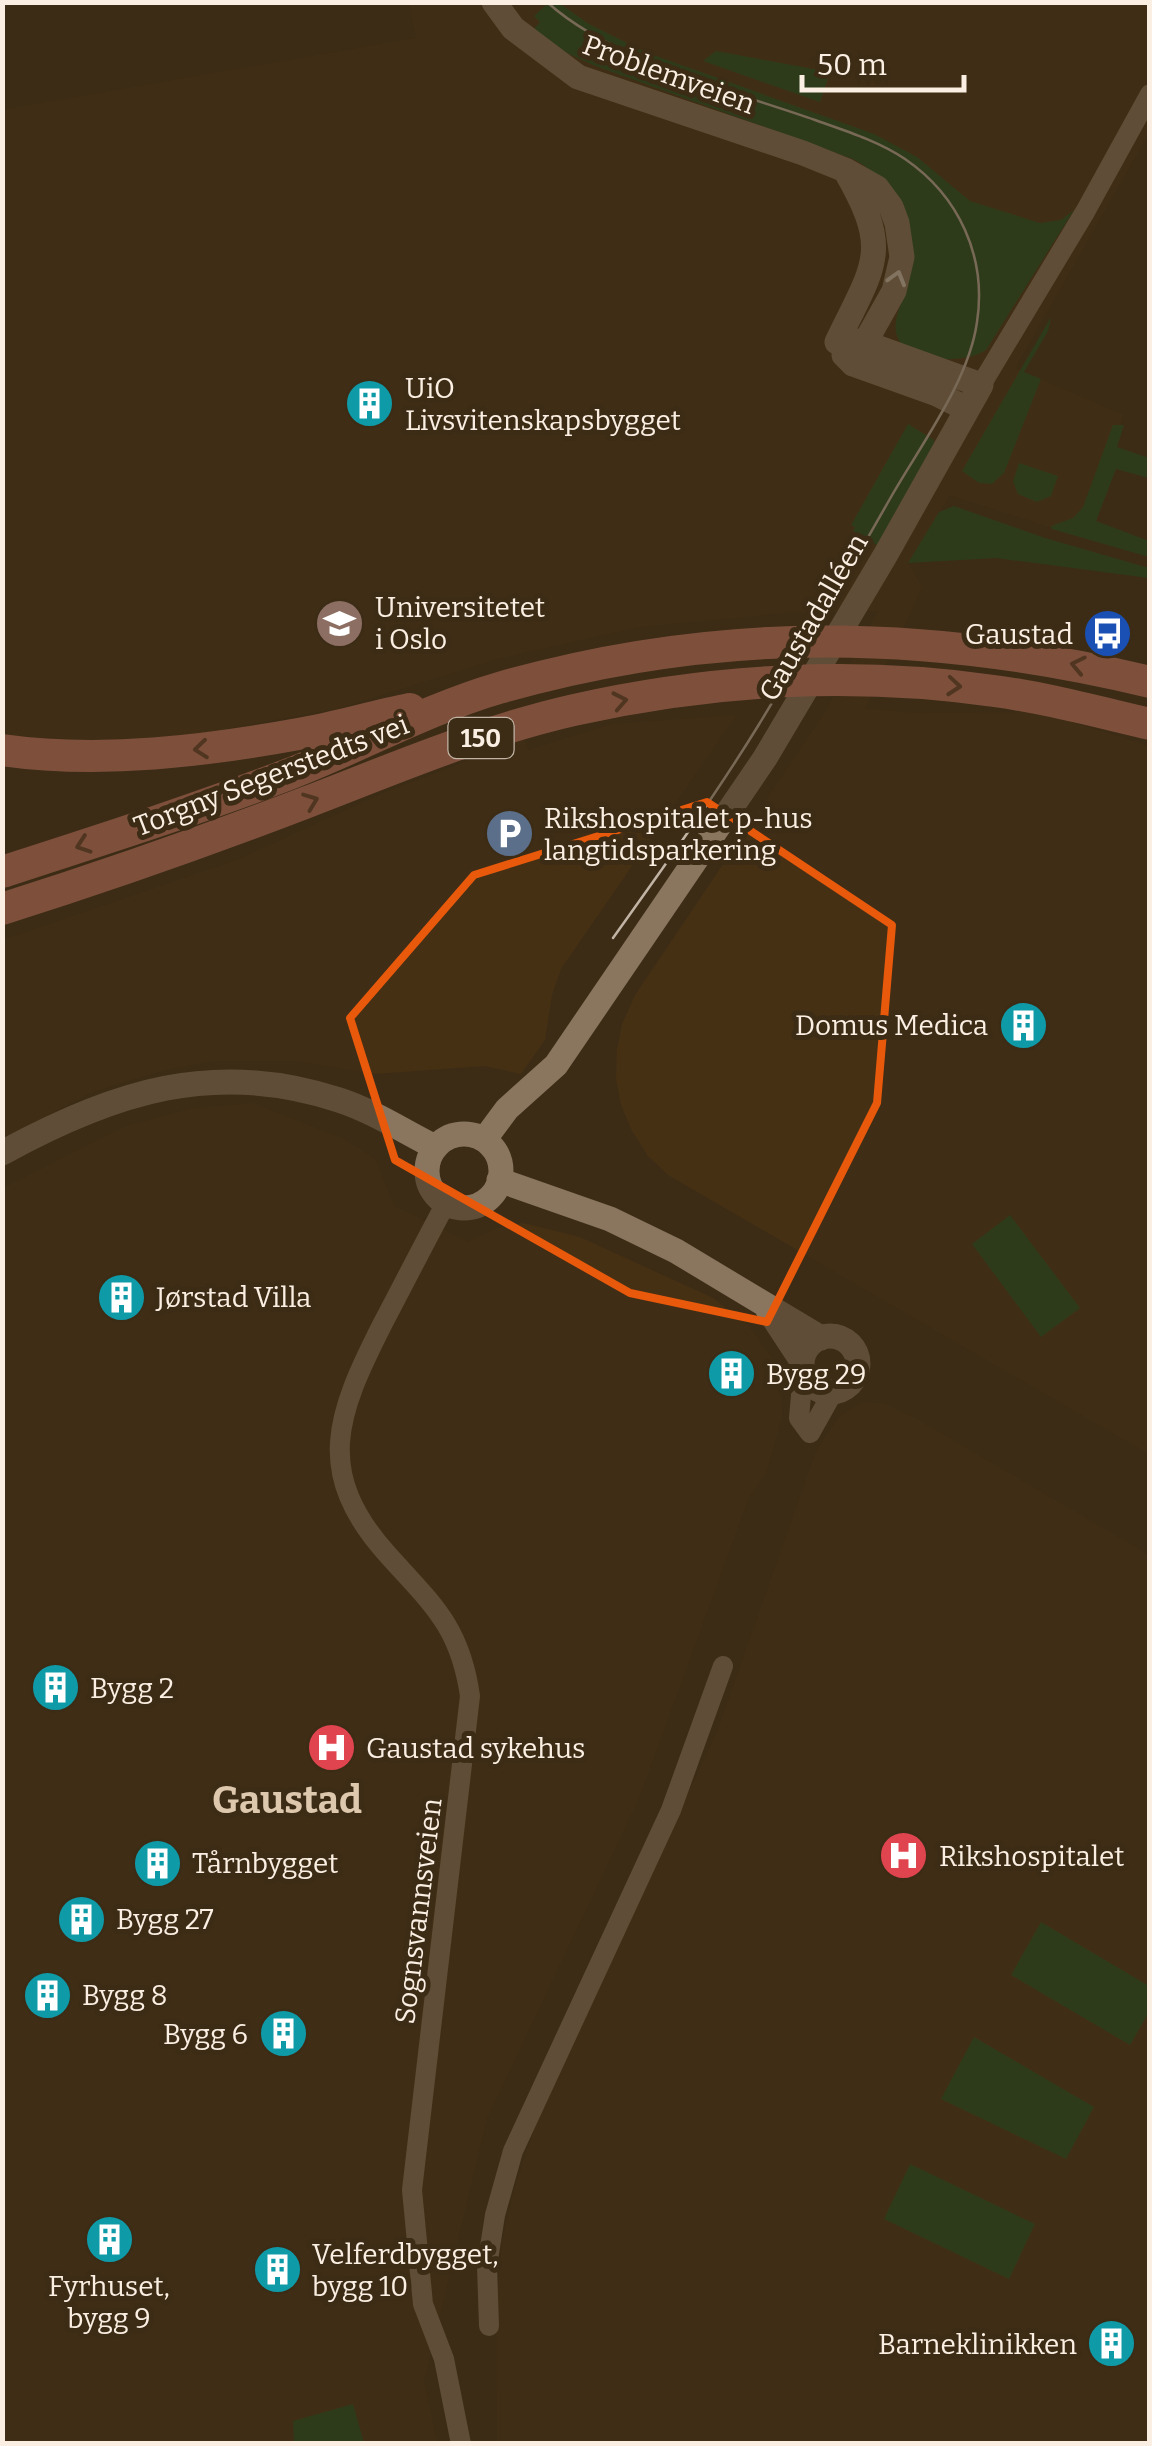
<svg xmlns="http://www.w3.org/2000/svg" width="1152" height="2446" viewBox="0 0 1152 2446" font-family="Bitter,serif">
  <rect width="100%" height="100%" fill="#3c2c16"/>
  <path fill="#463014" d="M409 3H1149V133L1015 368 1123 415 1090 540 950 495 908 563 922 587 865 709 916 713 1039 712 1149 746V1454L668 1175 648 1156 632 1131 621 1105 616 1079 617 1050 622 1024 635 995 826 711 878 611 794 612 638 627 497 659 336 709 187 736 87 740 3 735 2 110 416 38Z
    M736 715 561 969 552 995 545 1040 521 1074 484 1066 376 1074 297 1061H212L161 1071 92 1092 3 1138V940L240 859 381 794 525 739 528 750 613 724Z
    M253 1103 344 1139 376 1160 394 1206 468 1242 497 1228 523 1223 580 1237 713 1298 749 1326 774 1361 781 1383 782 1416 766 1474 749 1497 639 1798 487 2118 424 2381 437 2443 3 2444V1188L126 1126 190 1109Z
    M863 1402 885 1404 920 1421 1149 1555V2443L497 2444 496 2302 502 2243 514 2190 542 2105 717 1732 817 1449 840 1416Z"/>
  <path fill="#1e4f21" d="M548 3H559L589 24 645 52 874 134 917 157 970 201 1040 223 1061 220 1074 210 986 350C965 364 907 364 897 336 891 318 905 300 907 283 908 272 878 186 871 173 867 166 860 163 853 159L593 65 567 53 534 29 540 22 534 16Z
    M716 51 830 72 820 102 703 61Z
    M1051 317 1048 331 1024 372 1041 379 1004 473 992 484 979 483 962 471Z
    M908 424 934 440 933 446 877 545 853 531 855 527 851 525Z
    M1113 425H1124L1117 447 1149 458V478L1116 469 1096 521 1149 541V557L1052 529 1051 526 1073 518 1083 507Z
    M1019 463 1058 476 1051 496 1037 502 1018 494 1013 481Z
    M954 506 1045 538 1149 568V578L996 558 908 563 939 512Z
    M1010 1215 1080 1308 1041 1337 972 1244Z
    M1041 1922 1149 1986V2012L1130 2045 1011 1975Z
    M974 2037 1094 2107 1066 2159 941 2099Z
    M910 2164 1035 2224 1009 2279 884 2219Z
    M353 2404 364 2443H294L293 2421Z"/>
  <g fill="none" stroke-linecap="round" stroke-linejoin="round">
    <path stroke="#8a765f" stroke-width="20" d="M981 385 1085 212 1150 94
      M446 1203C424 1244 403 1285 382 1325 337 1414 313 1472 388 1555 432 1604 460 1626 470 1696L412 2190 423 2304 444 2359 461 2444
      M803 1373 799 1418 810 1433 833 1392
      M489 2326 487 2266 495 2215 513 2151 671 1810 723 1666"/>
    <path stroke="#8a765f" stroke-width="25" d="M494 2 513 28 578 77 803 153 845 170 877 188 891 207 897 223 902 257 894 291 853 364
      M837 342C875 263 892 251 845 170
      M844 355 853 364 937 394 967 409
      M427 1171a37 37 0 1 1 74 0a37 37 0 1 1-74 0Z
      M484 1140 507 1109 556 1065 765 758 886 554 981 385 865 343 851 340 837 342
      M2 1153C113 1092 214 1059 339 1100 373 1111 403 1131 435 1147
      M499 1180 610 1219 676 1251 821 1338
      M767 1308 802 1361
      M802 1364a28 28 0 1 1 56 0a28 28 0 1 1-56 0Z"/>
    <path stroke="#ce7c6a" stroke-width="32" d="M2 750C102 764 206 751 304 733 339 727 374 716 410 709
      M2 872C98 841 195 810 289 774 359 747 427 709 499 688 719 625 929 629 1150 682
      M2 909C103 877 203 842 302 804 391 770 481 731 574 710 711 679 855 671 994 691 1047 698 1098 712 1150 724"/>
    <path stroke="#c1b4a4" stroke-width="2.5" d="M547 2C612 61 732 91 815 120 846 131 878 141 905 159 959 196 987 257 977 322 969 381 920 446 891 497 847 574 804 651 758 726 713 799 663 868 613 938"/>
  </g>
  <defs><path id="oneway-chevron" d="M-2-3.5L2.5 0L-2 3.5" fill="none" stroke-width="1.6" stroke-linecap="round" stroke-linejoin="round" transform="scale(2.5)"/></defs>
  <use stroke="#d8cbbb" href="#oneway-chevron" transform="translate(897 278) rotate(-74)"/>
  <g stroke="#68442f">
    <use href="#oneway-chevron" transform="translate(1078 665) rotate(-168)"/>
    <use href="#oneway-chevron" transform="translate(954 686) rotate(5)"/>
    <use href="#oneway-chevron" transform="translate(620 701) rotate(-11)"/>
    <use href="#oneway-chevron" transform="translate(201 749) rotate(174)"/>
    <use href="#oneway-chevron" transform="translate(311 801) rotate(-21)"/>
    <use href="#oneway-chevron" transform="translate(83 845) rotate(161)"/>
  </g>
  <path d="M0 0H1152V2446H0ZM707 802 892 925 877 1103 767 1322 630 1293 395 1160 350 1018 474 875Z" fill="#3c2c16" fill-opacity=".55" fill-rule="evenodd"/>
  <path fill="none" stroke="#e8590c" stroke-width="8" stroke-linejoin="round" d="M707 802 892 925 877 1103 767 1322 630 1293 395 1160 350 1018 474 875Z"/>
  <defs>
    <symbol id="building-disc" viewBox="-11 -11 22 22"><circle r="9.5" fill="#0f9aa8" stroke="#3c2c16"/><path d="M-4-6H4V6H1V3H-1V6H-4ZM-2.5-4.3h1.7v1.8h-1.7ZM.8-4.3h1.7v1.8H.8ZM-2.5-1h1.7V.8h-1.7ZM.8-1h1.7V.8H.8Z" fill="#fff"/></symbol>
    <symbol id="university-disc" viewBox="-11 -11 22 22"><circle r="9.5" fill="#8d6e63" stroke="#3c2c16"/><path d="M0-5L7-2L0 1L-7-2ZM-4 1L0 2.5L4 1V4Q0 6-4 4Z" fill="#fff"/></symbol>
    <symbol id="bus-disc" viewBox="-11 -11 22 22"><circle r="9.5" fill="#1a4fb4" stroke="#3c2c16"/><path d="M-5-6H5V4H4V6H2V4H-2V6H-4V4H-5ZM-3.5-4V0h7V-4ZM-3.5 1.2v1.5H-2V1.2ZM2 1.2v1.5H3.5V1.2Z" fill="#fff"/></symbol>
    <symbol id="parking-disc" viewBox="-11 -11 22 22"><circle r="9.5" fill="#5c6f8a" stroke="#3c2c16"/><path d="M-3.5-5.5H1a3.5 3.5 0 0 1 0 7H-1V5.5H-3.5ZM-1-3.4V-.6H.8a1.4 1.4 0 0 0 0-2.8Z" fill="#fff"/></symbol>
    <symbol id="hospital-disc" viewBox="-11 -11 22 22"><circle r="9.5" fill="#e0444e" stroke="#3c2c16"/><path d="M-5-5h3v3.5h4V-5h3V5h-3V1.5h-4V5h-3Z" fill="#fff"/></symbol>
  </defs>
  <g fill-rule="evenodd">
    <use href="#building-disc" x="342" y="376" width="55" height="55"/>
    <use href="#university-disc" x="312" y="596" width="55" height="55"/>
    <use href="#bus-disc" x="1080" y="606" width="55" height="55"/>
    <use href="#parking-disc" x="482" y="806" width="55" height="55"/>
    <use href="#building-disc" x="996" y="998" width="55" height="55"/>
    <use href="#building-disc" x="94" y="1270" width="55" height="55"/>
    <use href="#building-disc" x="704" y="1346" width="55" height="55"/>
    <use href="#building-disc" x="28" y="1660" width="55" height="55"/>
    <use href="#hospital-disc" x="304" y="1720" width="55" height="55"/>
    <use href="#hospital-disc" x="876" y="1828" width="55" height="55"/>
    <use href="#building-disc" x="130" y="1836" width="55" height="55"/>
    <use href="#building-disc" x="54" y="1892" width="55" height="55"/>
    <use href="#building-disc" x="20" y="1968" width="55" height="55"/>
    <use href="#building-disc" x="256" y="2006" width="55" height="55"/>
    <use href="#building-disc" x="82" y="2212" width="55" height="55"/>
    <use href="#building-disc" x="250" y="2242" width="55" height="55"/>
    <use href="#building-disc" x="1084" y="2316" width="55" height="55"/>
  </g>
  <g text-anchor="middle" stroke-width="10" stroke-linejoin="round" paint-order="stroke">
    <rect fill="#3c2c16" stroke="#c1b4a5" stroke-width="2.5" x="448.5" y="718" width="65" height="40" rx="8"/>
    <g font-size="25" font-weight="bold" fill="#faefe2">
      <text x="481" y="747">150</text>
    </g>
    <g font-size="28" fill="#faefe2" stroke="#3c2c16">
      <text transform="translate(669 74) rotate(20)" y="10">Problemveien</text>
      <text transform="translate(813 617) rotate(-60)" y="10">Gaustadalléen</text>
      <text transform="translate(271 775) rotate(-21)" y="10">Torgny Segerstedts vei</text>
      <text transform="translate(418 1911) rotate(-83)" y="10">Sognsvannsveien</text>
    </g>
    <g font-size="28" fill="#faefe2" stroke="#3c2c16" text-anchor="start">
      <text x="405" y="398">UiO<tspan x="405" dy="32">Livsvitenskapsbygget</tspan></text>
      <text x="375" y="617">Universitetet<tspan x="375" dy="32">i Oslo</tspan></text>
      <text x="1073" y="644" text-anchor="end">Gaustad</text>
      <text x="544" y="828">Rikshospitalet p-hus<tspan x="544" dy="32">langtidsparkering</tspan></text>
      <text x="988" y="1035" text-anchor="end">Domus Medica</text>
      <text x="156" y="1307">Jørstad Villa</text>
      <text x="766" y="1384">Bygg 29</text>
      <text x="90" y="1698">Bygg 2</text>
      <text x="366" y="1758">Gaustad sykehus</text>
      <text x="939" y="1866">Rikshospitalet</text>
      <text x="192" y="1873">Tårnbygget</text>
      <text x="116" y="1929">Bygg 27</text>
      <text x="82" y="2005">Bygg 8</text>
      <text x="248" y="2044" text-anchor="end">Bygg 6</text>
      <text x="312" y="2264">Velferdbygget,<tspan x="312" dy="32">bygg 10</tspan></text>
      <text x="109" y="2296" text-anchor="middle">Fyrhuset,<tspan x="109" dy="32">bygg 9</tspan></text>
      <text x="1077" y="2354" text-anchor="end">Barneklinikken</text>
    </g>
    <g font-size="38" font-weight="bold" fill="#ddc8ae" stroke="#3c2c16">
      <text x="287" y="1813">Gaustad</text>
    </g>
  </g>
  <rect width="1152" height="2446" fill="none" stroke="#faefe2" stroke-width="10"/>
  <path d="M802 75v15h162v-15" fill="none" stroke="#faefe2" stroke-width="5"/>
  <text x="817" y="75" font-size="30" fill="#faefe2" stroke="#3c2c16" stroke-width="8" paint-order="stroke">50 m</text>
</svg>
